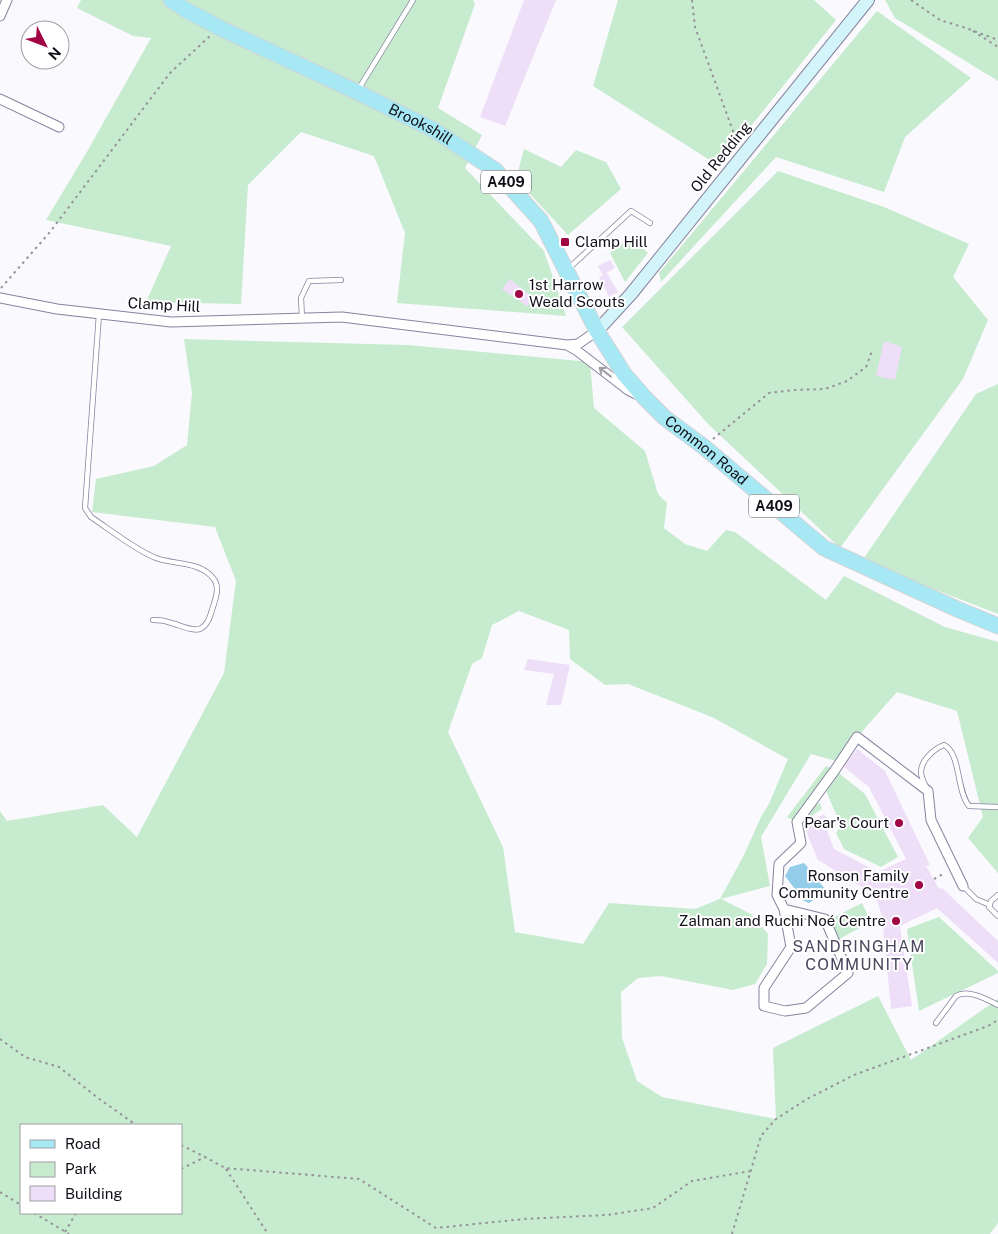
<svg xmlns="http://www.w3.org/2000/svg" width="998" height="1234" viewBox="0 0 998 1234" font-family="'Public Sans',sans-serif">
  <rect width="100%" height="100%" fill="#f9f9fe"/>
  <path fill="#c7ebce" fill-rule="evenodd" d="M81 0H473L475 4 438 108 482 135 465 168 544 251 566 316 397 303 405 233 374 156 301 132 248 185 241 304 146 302 171 246 46 220 88 150 151 38 133 36 77 8Z
    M618 0H814L836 20 719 166 593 86Z
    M885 0H998V81L895 18Z
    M877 11 971 78 905 137 884 192 776 157 661 282 659 273Z
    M524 149 561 167 576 150 606 162 621 189 568 235 516 179Z
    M778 171 884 207 969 244 953 277 988 320 963 379 840 548 708 424 622 327Z
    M631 237 648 253 625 282 610 253Z
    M184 339 408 345 590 362 594 408 645 451 658 494 667 503 664 528 685 544 707 551 726 530 735 532 826 600 844 576 945 627 998 642V873L968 838 983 817 957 711 897 692 836 761 811 754 761 837 770 886 721 899 751 914 768 934 767 964 755 984 733 990 661 976 638 978 621 992 622 1038 637 1081 662 1097 776 1119 773 1048 878 996 911 1060 998 999V1223L990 1234H0V811L7 821 103 805 137 837 224 673 236 581 215 527 92 512 96 479 154 466 187 445 192 393ZM519 611 569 630 570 659 605 685 628 684 712 717 788 759 769 804 762 815 743 857 720 899 695 909 609 903 583 944 515 932 503 847 448 732 472 664 482 658 492 625ZM21 1125H181V1213H21Z
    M998 384V614L862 561 976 394Z
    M826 766 835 770 865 794 898 857 881 867 844 849 836 833 841 826 824 786 808 808 820 803 822 809 811 816 807 809 797 822 787 817Z
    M862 903 871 922 839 939 829 920Z
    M939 917 998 971V973L919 1011 907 929Z"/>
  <path fill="#94cde9" d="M804 863 825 889 822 894 809 903 804 901 785 876 790 867Z"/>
  <path fill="#efdef8" d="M524 0H556L505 126 480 117Z
    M610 260 615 268 603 275 598 266Z
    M607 273 618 292 609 297 599 277Z
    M510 279 535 299 527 306 502 289Z
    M884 341 902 347 895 380 876 376Z
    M528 659 570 665 561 705H546L554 674 524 670Z
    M857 749 885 771 930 865 926 866 939 889 942 888 998 941V963L937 908 900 926 912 1006 891 1009 882 916 875 895 818 860 804 826 824 814 832 827 827 831 834 849 878 872 906 859 869 787 844 767Z"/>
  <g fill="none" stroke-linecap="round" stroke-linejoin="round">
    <defs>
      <path id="lane" d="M358 90 413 0
        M568 269 631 211 650 223
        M99 314 85 508 91 517C109 529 137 551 156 558 175 565 199 561 213 578 221 587 215 600 212 610 204 641 189 627 168 622 163 620 158 620 153 620
        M302 318 301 298 309 281 341 280
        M926 787C924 783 921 777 921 772 921 760 934 749 944 745 961 753 956 790 969 806L998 807
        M963 886 976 899 990 905
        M998 895 991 901 989 907 998 916
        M936 1023 956 996C968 989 986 999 998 1005"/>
      <path id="street" d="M0 16 7 0
        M0 99 59 127
        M0 298 57 309 171 322 342 317 567 345 578 344 597 331
        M567 345 576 350 628 390 638 395
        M784 909 825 919 848 973 806 1008 785 1011 764 1006V988L791 947 784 909 777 895 779 864 801 843 797 822 835 770 857 737 928 791 931 820 963 886"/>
      <path id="secondary" d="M597 331 631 294 868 0"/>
      <g id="primary">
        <path id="s1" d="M171 0 186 10 220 28 357 92 434 130 495 170 541 221 597 331 624 374 644 397 665 418 704 447 824 548 957 609 998 626"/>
      </g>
    </defs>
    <use href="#lane" stroke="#87839d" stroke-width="6"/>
    <use href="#street" stroke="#87839d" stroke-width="11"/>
    <use href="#secondary" stroke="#87839d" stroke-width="14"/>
    <use href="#primary" stroke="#d4d4d6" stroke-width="17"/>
    <path stroke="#93939a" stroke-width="2" stroke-dasharray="2.5 4" stroke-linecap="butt" d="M692 0 695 27 737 142
      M911 0 940 20 966 28 998 40
      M973 31 998 47
      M1 288 50 232 170 73 210 36
      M713 439 769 393 794 390 825 389 847 381 866 367 872 351
      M934 879 945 873
      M0 1039 25 1057 59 1067 98 1098 136 1125
      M181 1145 205 1157
      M181 1169 205 1157 225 1168 359 1179 436 1228 524 1219 607 1215 653 1208 692 1181 751 1171
      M226 1169 268 1234
      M0 1192 21 1205
      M34 1213 69 1234
      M65 1232 76 1213
      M732 1234 761 1136 776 1119 807 1099 854 1075 988 1026 998 1020"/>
    <use href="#lane" stroke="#fff" stroke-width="4.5"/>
    <use href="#street" stroke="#fff" stroke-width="9"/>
    <use href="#secondary" stroke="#d3f4f9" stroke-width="12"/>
    <use href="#primary" stroke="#a6e9f4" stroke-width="15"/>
  </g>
  <defs><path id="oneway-shaft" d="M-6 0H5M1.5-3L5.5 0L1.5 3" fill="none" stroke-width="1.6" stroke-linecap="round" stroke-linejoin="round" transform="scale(1.25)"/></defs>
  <use stroke="#a09fa3" href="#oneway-shaft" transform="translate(605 372) rotate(-142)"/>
  <g fill="#a00444" stroke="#fff" stroke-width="2">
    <rect x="560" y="237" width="10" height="10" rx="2.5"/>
    <circle cx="519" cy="294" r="5"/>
    <circle cx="899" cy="823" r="5"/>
    <circle cx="919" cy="885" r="5"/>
    <circle cx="896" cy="921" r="5"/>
  </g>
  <g text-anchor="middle" stroke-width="4" stroke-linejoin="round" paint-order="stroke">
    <g fill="#fff" stroke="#58585e" stroke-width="1">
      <rect x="481" y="170.5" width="50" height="23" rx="4"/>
      <rect x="749" y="494.5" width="50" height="23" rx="4"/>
    </g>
    <g font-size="14" font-weight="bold" fill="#111019">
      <text x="506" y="187">A409</text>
      <text x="774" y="511">A409</text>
    </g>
    <g font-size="15" fill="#111019" stroke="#fff">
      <text dy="5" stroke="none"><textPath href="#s1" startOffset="279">Brookshill</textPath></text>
      <text transform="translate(721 157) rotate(-51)" y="5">Old Redding</text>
      <text transform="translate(164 305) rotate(3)" y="5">Clamp Hill</text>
      <text dy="5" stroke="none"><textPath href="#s1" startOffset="722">Common Road</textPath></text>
    </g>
    <g font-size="15" fill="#111019" stroke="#fff" text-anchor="end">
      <text x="575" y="247" text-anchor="start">Clamp Hill</text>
      <text x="529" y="290" text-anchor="start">1st Harrow<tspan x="529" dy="17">Weald Scouts</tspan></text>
      <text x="889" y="828">Pear's Court</text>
      <text x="909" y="881">Ronson Family<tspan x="909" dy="17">Community Centre</tspan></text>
      <text x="886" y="926">Zalman and Ruchi Noé Centre</text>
    </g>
    <g font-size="16" letter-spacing="1" fill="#4b475e" stroke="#fff">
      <text x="859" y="952">SANDRINGHAM<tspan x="859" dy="18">COMMUNITY</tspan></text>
    </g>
  </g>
  <rect x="20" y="1124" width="162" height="90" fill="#ffffff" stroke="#a09fa3"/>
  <rect x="30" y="1140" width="25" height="8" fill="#a6e9f4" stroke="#a09fa3"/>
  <text x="65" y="1149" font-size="15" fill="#111019">Road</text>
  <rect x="30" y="1162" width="25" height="15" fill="#c7ebce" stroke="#a09fa3"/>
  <text x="65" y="1174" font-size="15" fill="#111019">Park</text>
  <rect x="30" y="1186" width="25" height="15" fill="#efdef8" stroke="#a09fa3"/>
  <text x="65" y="1199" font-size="15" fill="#111019">Building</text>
  <g transform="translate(45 45) rotate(132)"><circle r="24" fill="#ffffff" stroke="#a09fa3"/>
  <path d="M0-4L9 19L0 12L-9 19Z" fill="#a00444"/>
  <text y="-8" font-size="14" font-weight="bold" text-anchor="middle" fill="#111019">N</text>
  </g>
</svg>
